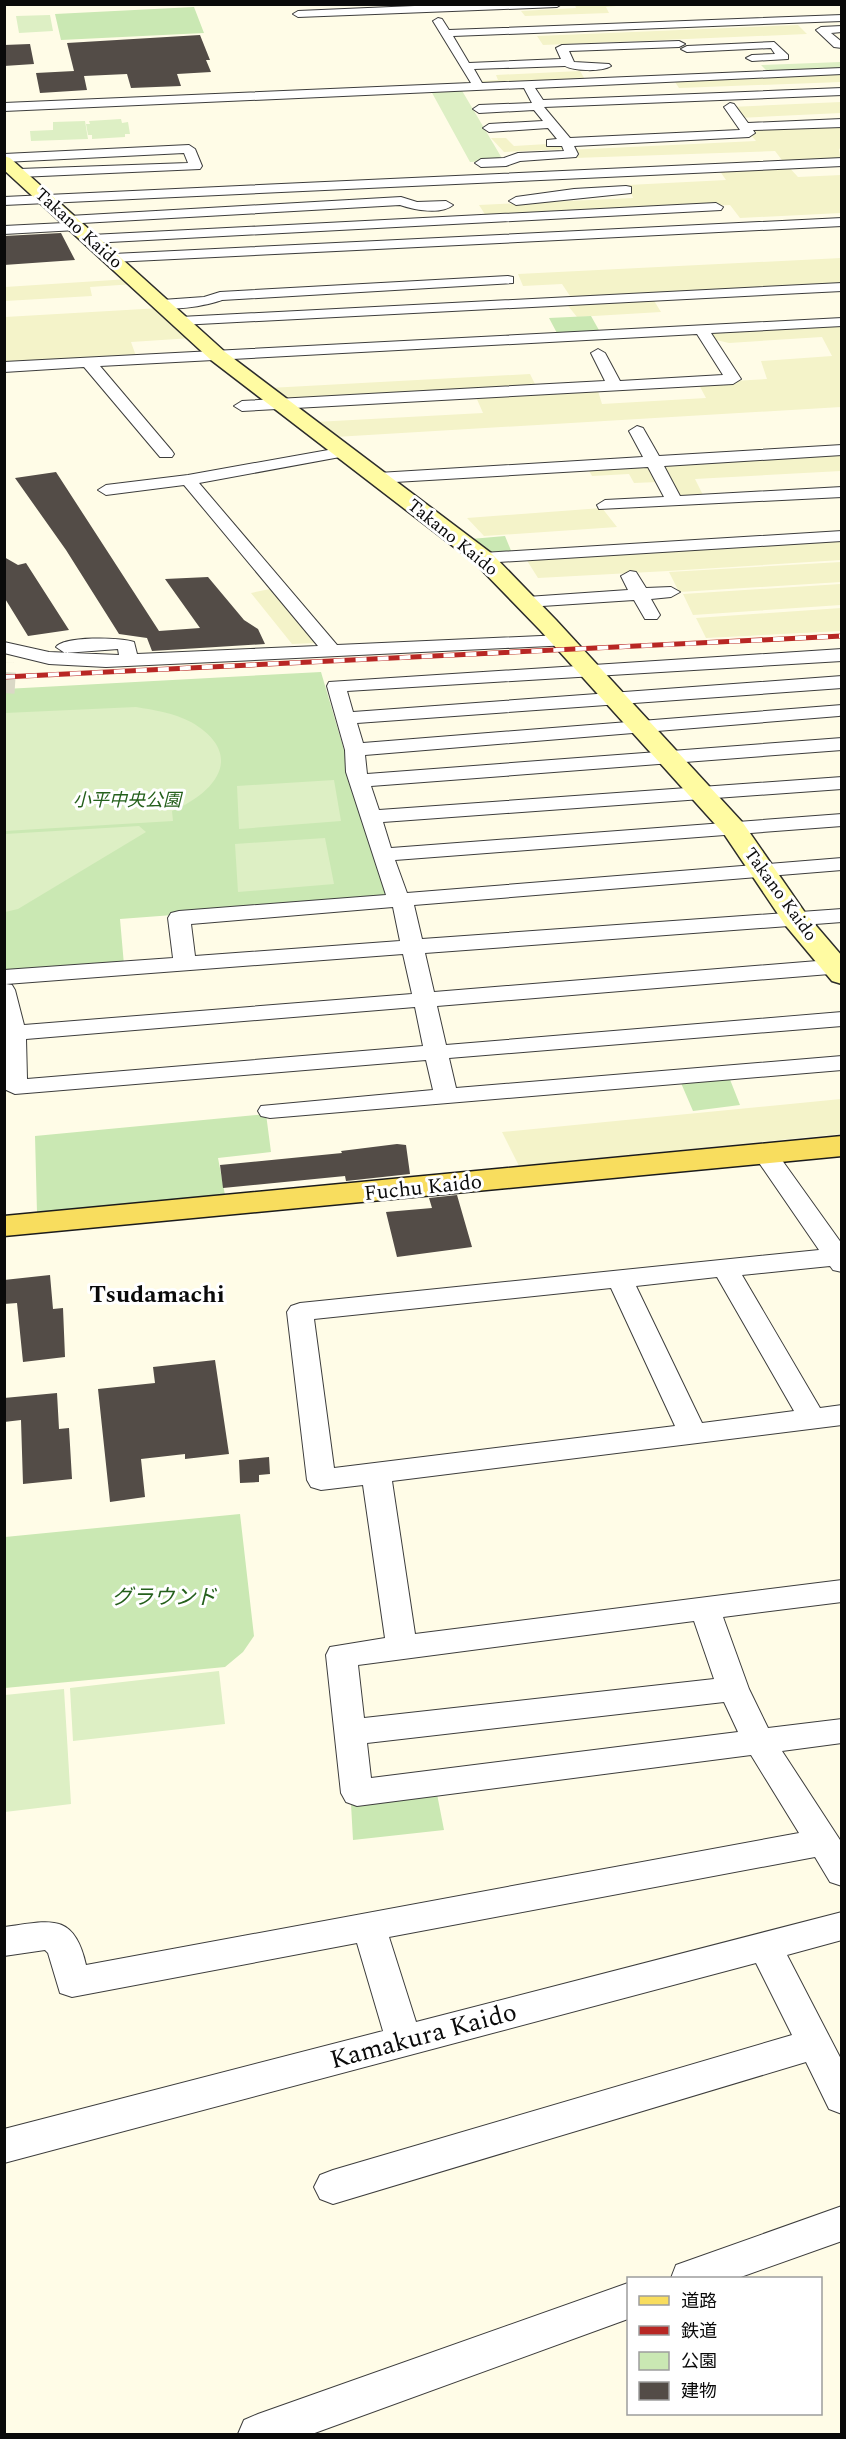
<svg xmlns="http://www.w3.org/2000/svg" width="846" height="2439" viewBox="0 0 846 2439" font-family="Spectral,'Noto Sans JP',serif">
  <rect width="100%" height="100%" fill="#fffce7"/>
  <path fill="#f4f3c9" d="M637 4 606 7 609 13 525 16 521 11 576 8 575 5Z
    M798 25 807 34 543 45 537 36Z
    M580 71 586 81 483 85 480 81 498 80 496 75Z
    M842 71 841 82 679 88 673 79Z
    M841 102V113L739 118 730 107Z
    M841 123V148L839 149 841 162 786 164 798 177 841 175V213L740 218 730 205 486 216 479 205 633 198 628 185 726 180 717 167 785 164 775 151 574 158 568 150 756 141 744 127Z
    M491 138H506L514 146 564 143 566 149 504 152Z
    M841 258V285L572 299 562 284 523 286 518 274Z
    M129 279 135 284 90 287 92 296 5 301V287Z
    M653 299 661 312 577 317 565 302Z
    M161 308 192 338 131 342 136 356 5 363V317Z
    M841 324V407L335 437 315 422 483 413 476 397 598 391 602 404 706 398 698 383 767 379 761 361 832 356 822 337 729 343 716 340 711 332Z
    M530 374 537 388 287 402 269 388Z
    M841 452V471L695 479 704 497 678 496 662 465Z
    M649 466 658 482 634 483 629 474 592 476 587 467Z
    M602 508 617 527 484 536 467 518Z
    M841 540V560L668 571 538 578 526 559Z
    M841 562V582L679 592 669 572Z
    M841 584V605L693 615 683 594Z
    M270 589 316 643 292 644 251 593Z
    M841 608V631L706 638 696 618Z
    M841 1099V1134L519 1166 502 1132Z"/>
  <path fill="#cae8b3" d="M194 7 204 33 61 40 55 14Z
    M591 316 600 332 558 335 549 318Z
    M505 536 512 553 492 555 471 539Z
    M321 672 388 899 120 919 124 965 5 975V689Z
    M729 1077 740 1105 693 1111 681 1083Z
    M266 1114 271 1152 218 1158 225 1195 37 1213 35 1136Z
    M240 1514 254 1636 243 1652 225 1667 5 1688V1537Z
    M437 1794 444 1830 353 1840 351 1804Z"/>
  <path fill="#ddefc4" d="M50 15 53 31 19 33 16 16Z
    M841 62V70L769 73 761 65Z
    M461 89 503 160 470 162 431 91Z
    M121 119 122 123 128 122 130 134H125V137L92 139V135H88L86 124H90L89 121Z
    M85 121 88 139 31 141 30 131 53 130V122Z
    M136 707C154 710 174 713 191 722 246 754 217 792 172 811L173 821 5 831V713Z
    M334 780 341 821 239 829 237 786Z
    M139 826 146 832 18 909 5 912V834Z
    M325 838 334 884 238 892 235 844Z
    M219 1671 225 1724 73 1741 70 1688Z
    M64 1689 71 1804 5 1812V1695Z"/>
  <path fill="#534c47" d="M200 35 210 60H206L211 72 177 74 181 86 131 88 127 74 84 76 87 90 40 93 36 73 74 71 67 43Z
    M30 44 34 64 4 66V45Z
    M61 233 75 260 4 265V236Z
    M56 472 159 631 200 628 165 579 208 577 244 620 258 629 265 644 152 651 147 638 119 634 66 550 15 478Z
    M4 557 18 565 26 563 69 630 28 636 4 597Z
    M397 1144 406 1145 410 1174 346 1181 345 1176 223 1188 220 1165 342 1153 341 1151Z
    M457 1195 472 1247 397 1257 386 1212 432 1208 429 1198Z
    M50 1275 53 1309 63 1308 65 1357 23 1362 17 1303 4 1304V1280Z
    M215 1360 229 1454 185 1459V1454L141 1459 145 1497 110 1502 98 1389 155 1383 153 1367Z
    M57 1393 59 1429 69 1428 72 1479 23 1484 21 1420 4 1422V1398Z
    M269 1457 270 1474 259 1475V1482L240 1483 239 1460Z"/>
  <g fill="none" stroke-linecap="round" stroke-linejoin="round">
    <path stroke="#dad8c6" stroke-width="21" stroke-dasharray="21 10" stroke-linecap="butt" d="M4 693 6 662"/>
    <defs>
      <path id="street" d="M461 4H562L557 7 298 17 293 14 298 11Z
        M842 15V21L453 36 469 63 561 59 556 48 562 45 679 41 685 44 679 47 569 51 574 62 609 64 611 66C602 72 574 71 565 66L474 69 482 83 842 68V74L535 88 543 100 842 88V95L544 107 570 138 740 130 724 107 730 103 734 104 748 123 842 119V127L753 130 755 133 749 137 574 146 578 154 576 157 520 161 506 166 481 167 475 163 481 159 504 158 518 153 564 151 562 146H547V140L557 139 548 128 489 132 483 128 489 124 543 121 534 110 479 113 473 109 479 105 532 103 524 88 4 111V103L471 83 433 21 438 18 442 19 449 30Z
        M842 26V32L831 33 842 42V48L834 47 816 30 821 27Z
        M774 42 788 55V59L752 61 746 58 752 55 775 54 771 48 687 52 681 49 687 46Z
        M189 145 195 149 202 166 200 169 19 177 13 173 19 169 188 163 184 153 4 162V154Z
        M842 158V166L4 205V197Z
        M626 186 631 187V193L516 205 509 201 516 197 574 189Z
        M401 197 417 202 446 201 453 205C441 215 414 210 400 205L82 223V229L77 230 4 234V226L64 223V217L69 216Z
        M716 203 723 207 721 210 91 243 84 239 91 235Z
        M842 218V226L113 262 106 258 113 254Z
        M508 276 513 277V283L222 300C209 305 164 314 155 304L162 300 204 297 220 292Z
        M842 283V291L180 325 173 321 180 317Z
        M842 318V326L711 333 741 379 733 384 242 411 234 406 242 401 605 381 591 353 598 349 605 353 620 381 723 375 697 334 100 366 172 451 174 454 172 457H160L84 367 4 372V362Z
        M637 426 643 428 659 456 842 445V455L664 466 680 496 842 487V497L599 509 597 505 605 500 664 497 648 467 378 483 370 478 378 473 643 457 629 431Z
        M345 447 351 449 353 452 351 455 199 483 337 645 563 635 570 637 572 641 570 645 106 667 49 664 4 653V642L49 652 119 655 118 649 65 653 56 647C63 636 121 637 134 642L137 654 318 646 184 485 106 495 98 490 106 485 188 475Z
        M842 531V541L483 563 474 558 483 553Z
        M630 571 636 572 646 588 671 587 680 592 671 597 651 599 660 615 657 619H645L634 600 527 607 518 602 527 597 628 590 621 576Z
        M842 649V661L347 691 353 712 842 676V688L357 723 363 743 842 705V715L839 716 365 755 367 774 842 738V750L371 786 379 810 842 777V789L383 822 391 848 842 814V826L395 860 407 893 842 858V870L414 905 422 939 842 909V922L425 953 434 992 842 959V973L437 1006 446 1045 842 1012V1026L449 1058 456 1088 842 1056V1070L270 1118 261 1116 258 1111 261 1106 433 1090 426 1060 15 1094 4 1089V970L173 958 168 918 171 913 179 911 386 895 346 772 345 750 327 686 329 682ZM393 907 400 941 195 956 191 924ZM403 954 412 994 24 1025 15 990 12 985 6 984ZM415 1007 423 1046 27 1079 26 1039Z
        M765 1146 774 1149 842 1244V1272L833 1270 830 1266 742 1275 820 1408 842 1405V1425L392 1481 415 1634 842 1580V1602L723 1617 749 1689 768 1728 842 1719V1743L782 1751 842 1843V1886L830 1882 815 1857 389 1937 416 2022 842 1912V1940L787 1955 842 2061V2114L829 2109 806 2062 333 2204 320 2199 314 2187 320 2175 333 2170 792 2035 756 1963 4 2163V2129L383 2031 357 1943 72 1997 60 1993 48 1953 45 1950 4 1956V1927C49 1921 74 1911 86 1965L799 1833 751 1755 357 1806 346 1802 341 1793 326 1655 330 1647 385 1638 363 1485 321 1490 311 1487 307 1480 287 1312 291 1306 300 1303 819 1250 753 1154 756 1149ZM717 1277 794 1411 702 1423 636 1286ZM611 1288 675 1426 334 1468 314 1319ZM694 1621 714 1679 364 1718 358 1665ZM724 1702 738 1732 371 1778 367 1743Z
        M842 2206V2241L738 2278H671L676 2265Z
        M628 2283V2319L312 2434H238L244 2420 258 2414Z"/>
      <path id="secondary" d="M4 156 10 158 225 352 491 553 556 620 743 823 806 914 842 956V984L832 981 786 926 724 834 540 630 475 563 211 360 4 170Z"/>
      <path id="primary" d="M842 1136V1156L4 1236V1216Z"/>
    </defs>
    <use href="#street" stroke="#3d3d3d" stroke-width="2"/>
    <use href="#secondary" stroke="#2c2c2c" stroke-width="3"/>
    <use href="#primary" stroke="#1b1b1b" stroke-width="3"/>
    <use href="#street" fill="#fff" fill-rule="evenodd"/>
    <use href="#secondary" fill="#fffba2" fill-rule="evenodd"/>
    <use href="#primary" fill="#f8dd5e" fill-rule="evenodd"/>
    <defs>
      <path id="rail" d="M4 677 842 636"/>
    </defs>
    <use href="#rail" stroke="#b82724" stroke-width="5"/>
    <use href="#rail" stroke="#fff" stroke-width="4" stroke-dasharray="11" stroke-linecap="butt"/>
  </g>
  <g text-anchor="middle" stroke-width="6" stroke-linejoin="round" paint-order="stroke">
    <g font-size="18" fill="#0a0a0a" stroke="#fff">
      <text transform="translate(79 228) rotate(42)" y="6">Takano Kaido</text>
      <text transform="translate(453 537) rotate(39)" y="6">Takano Kaido</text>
      <text transform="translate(781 894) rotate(54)" y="6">Takano Kaido</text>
    </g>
    <g font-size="18" font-style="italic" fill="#25601c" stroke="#fff">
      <text x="127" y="806">小平中央公園</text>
    </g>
    <g font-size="21" fill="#0a0a0a" stroke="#fff">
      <text transform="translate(423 1187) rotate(-6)" y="7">Fuchu Kaido</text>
    </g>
    <g font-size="21" font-style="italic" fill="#25601c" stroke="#fff">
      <text x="164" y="1604">グラウンド</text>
    </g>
    <g font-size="24" font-weight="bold" fill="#0a0a0a" stroke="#fff">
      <text x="157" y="1302">Tsudamachi</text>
    </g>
    <g font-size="26" fill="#0a0a0a" stroke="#fff">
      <text transform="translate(423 2035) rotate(-15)" y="9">Kamakura Kaido</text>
    </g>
  </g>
  <rect width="846" height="2439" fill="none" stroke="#0a0a0a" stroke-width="12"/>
  <rect x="627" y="2277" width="195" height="138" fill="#ffffff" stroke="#9d9d9d" stroke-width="1.5"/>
  <rect x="639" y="2296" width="30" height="9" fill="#f8dd5e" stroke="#9d9d9d" stroke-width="1.5"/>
  <text x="681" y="2307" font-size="18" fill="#0a0a0a">道路</text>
  <rect x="639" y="2326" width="30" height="9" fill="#b82724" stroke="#9d9d9d" stroke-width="1.5"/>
  <text x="681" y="2337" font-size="18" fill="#0a0a0a">鉄道</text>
  <rect x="639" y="2352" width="30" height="18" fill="#cae8b3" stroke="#9d9d9d" stroke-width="1.5"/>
  <text x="681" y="2367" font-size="18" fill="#0a0a0a">公園</text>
  <rect x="639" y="2382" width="30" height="18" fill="#534c47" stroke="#9d9d9d" stroke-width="1.5"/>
  <text x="681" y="2397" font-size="18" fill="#0a0a0a">建物</text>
</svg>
